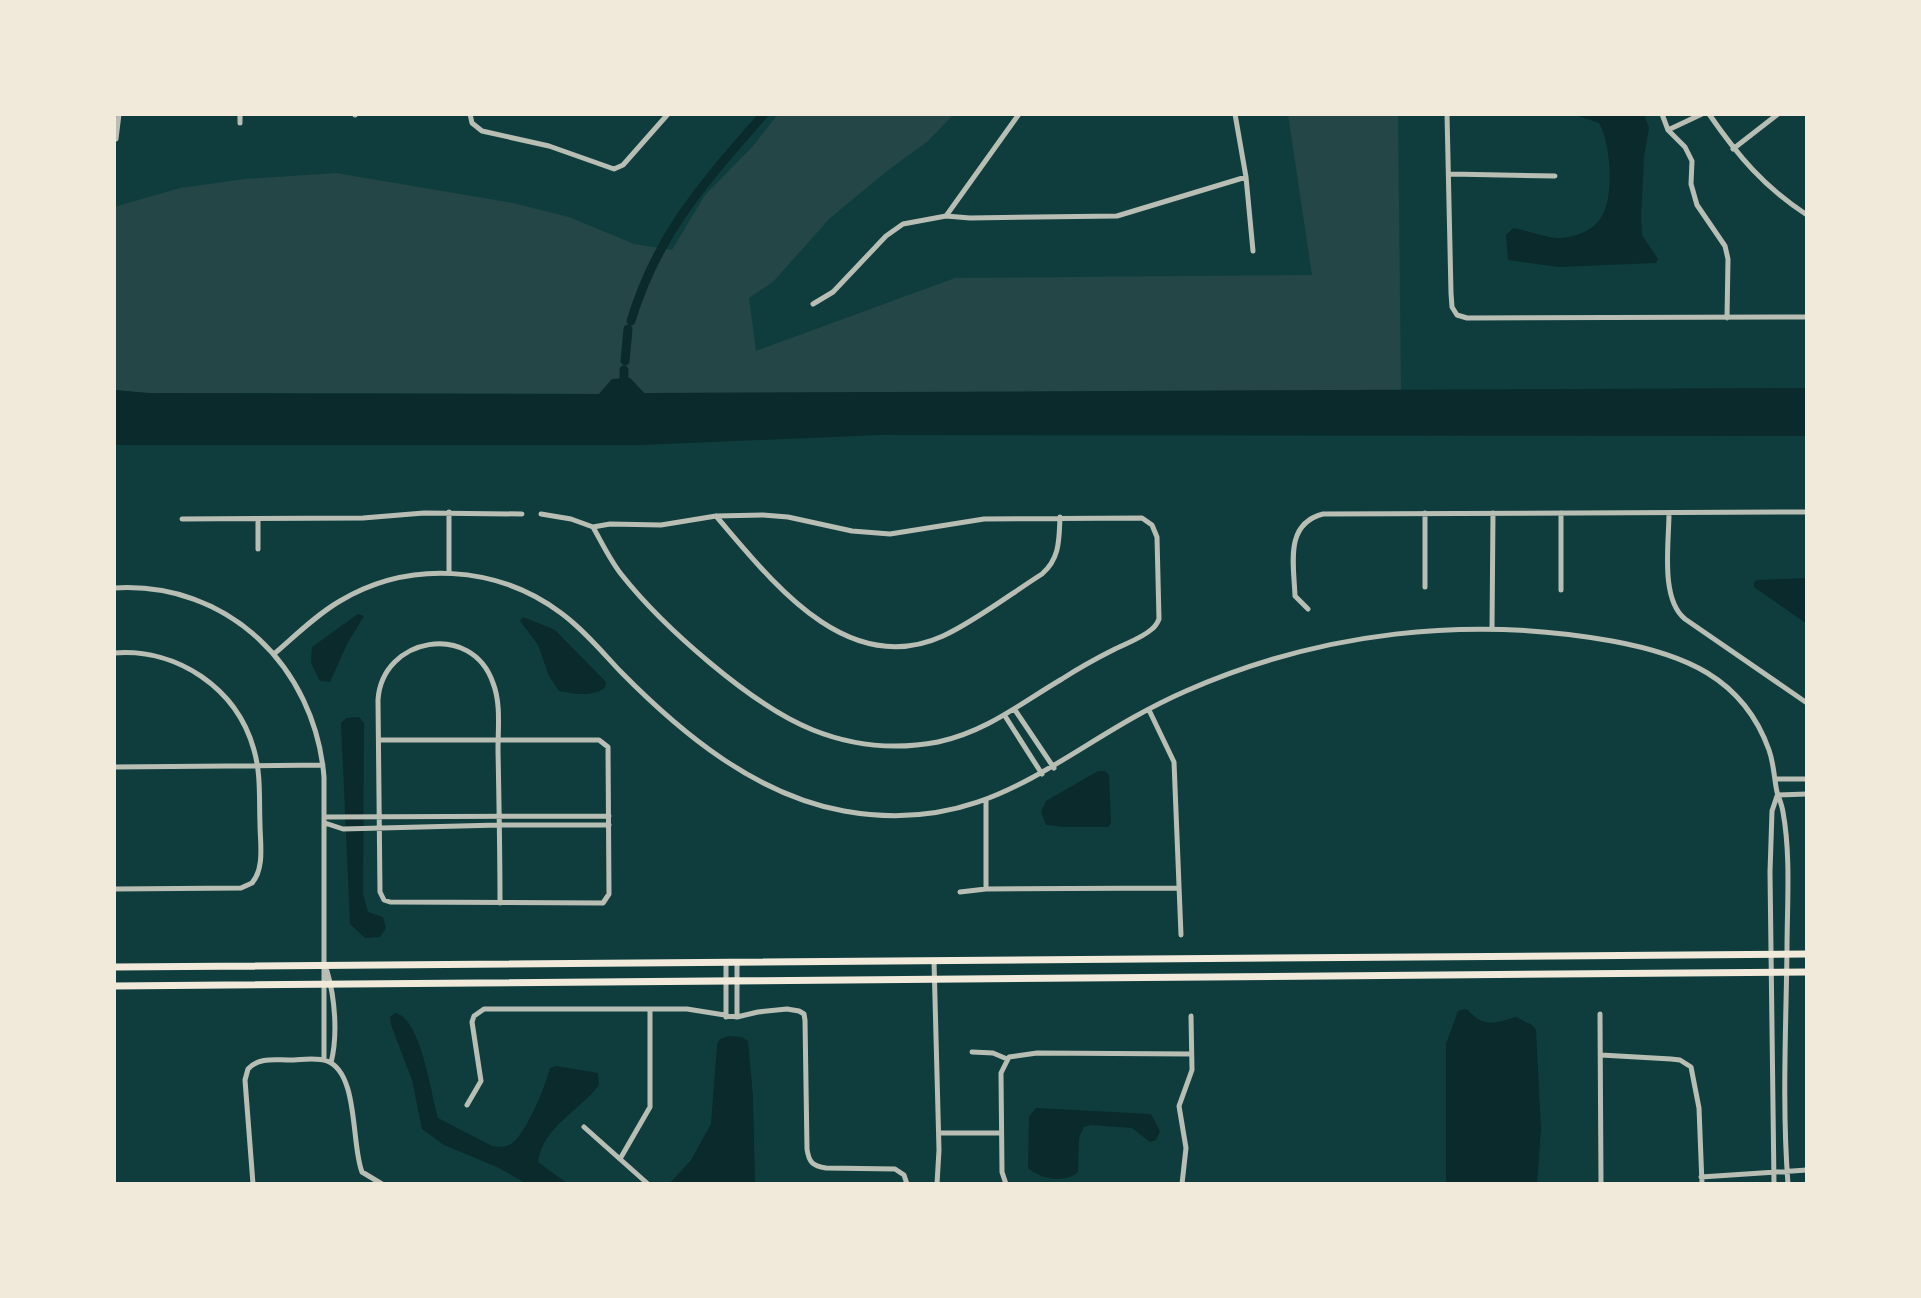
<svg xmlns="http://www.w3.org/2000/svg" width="1921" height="1298" viewBox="0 0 1921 1298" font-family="Ubuntu,sans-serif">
  <rect width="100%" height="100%" fill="#0f3d3e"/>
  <path fill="#244646" d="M778 114H954L928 141 887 171 830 218 773 282 749 298 756 351 955 278 1312 275 1288 114H1398L1401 391 644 393 630 378 612 379 600 394 148 393 114 390V207L180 188 245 179 336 173 513 203 569 217 634 244 672 250 705 195 754 145Z"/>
  <path fill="#0a2a2b" d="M1572 114H1644L1649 128 1644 157 1641 217 1642 235 1658 259 1656 263 1558 267 1508 260 1506 235 1513 228C1528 230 1546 239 1561 238 1575 237 1592 231 1600 219 1615 199 1611 144 1599 123Z
    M630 378 644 393 1807 388V436L879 435 641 445H114V390L148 393 599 394 612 379Z
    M1807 578V624L1754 587V582L1758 580Z
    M358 614 364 616 347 644 330 682 320 681 311 663 312 647Z
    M523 617 555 630 606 682 605 688C592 697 574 694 559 691L549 676 538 645 520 621Z
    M359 717 364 723 363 894 368 912 383 917 386 928 380 937 365 938 350 924 341 723 346 718Z
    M1098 771H1105L1109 775 1111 823 1108 827H1064L1046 825 1041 812 1046 801Z
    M1464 1009 1468 1010C1483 1028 1496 1023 1516 1017L1532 1025 1536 1030 1541 1129 1537 1184H1446V1044L1458 1011Z
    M395 1013C421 1017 431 1095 438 1118L492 1146C499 1147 505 1148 511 1144 526 1135 546 1084 550 1068L556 1066 598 1073 599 1085C579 1112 543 1126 538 1162L568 1184H527L497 1167 444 1145 422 1129 412 1080 391 1025 390 1017Z
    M729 1036 742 1037 748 1041 753 1096 755 1184H669L691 1160 711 1124 717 1044 720 1039Z
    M1036 1108 1151 1114 1160 1131 1156 1140 1150 1142 1132 1128 1091 1125 1084 1127 1079 1138 1078 1172C1065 1184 1040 1179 1028 1168L1029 1117Z"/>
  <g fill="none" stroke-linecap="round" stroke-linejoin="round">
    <path stroke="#0a2a2b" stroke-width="9" d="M631 321C658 232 705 182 764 114
      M625 361 628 329
      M624 390V370"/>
    <path stroke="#b8beb3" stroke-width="5" d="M240 114V123
      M355 114V115
      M470 114 472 123 482 131 549 146 614 169 623 165 668 114
      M1235 114 1246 177 1253 251
      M1447 114 1451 293 1452 307 1457 315 1467 318 1807 317
      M1662 114 1668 130 1685 147 1692 161 1691 184 1697 205 1725 246 1728 259 1727 318
      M1709 114C1738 156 1764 187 1807 215
      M1668 130 1702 114
      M116 139 119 114
      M1733 149 1778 114
      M1450 174 1555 176
      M946 216 1019 114
      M813 304 833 292 886 236 903 224 946 216 970 218 1117 216 1246 177
      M449 512V573
      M1425 513V587
      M1561 513V590
      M1669 513C1669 543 1660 599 1685 619L1807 703
      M541 514 571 519 593 527 610 524 661 525 716 516 763 515 788 517 852 531 890 534 984 519 1142 518 1152 525 1157 537 1159 619C1157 624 1156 626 1152 629 1142 638 1127 643 1115 649 1097 658 1079 668 1062 679 1021 703 986 732 938 742 896 750 853 746 813 730 752 706 662 626 621 574 610 560 602 543 593 527
      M716 516C771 580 846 680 943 636 974 622 1012 593 1042 574 1060 558 1059 540 1060 517
      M182 519 363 518 424 513 522 514
      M258 519V549
      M114 588C228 581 315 667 324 777V1059
      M1308 609 1295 596C1294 565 1284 524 1323 514L1807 512
      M1492 628 1493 513
      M114 653C177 648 237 688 254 750 261 774 259 799 260 824 260 842 265 868 252 883L241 888 114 889
      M274 654C295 636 316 615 340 601 409 560 497 565 561 613 584 630 602 652 621 672 682 734 756 795 844 811 995 838 1062 745 1186 691 1320 632 1468 615 1612 641 1683 654 1743 677 1769 750 1774 764 1774 778 1777 792 1779 798 1782 805 1783 812 1791 856 1787 905 1787 950 1786 1027 1782 1107 1788 1184
      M1015 710 1054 768
      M1149 710 1174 762 1181 935
      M1005 716 1042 774
      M379 740H599L608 747 609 894 603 903 390 902 384 900 380 892 378 700C382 637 472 621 493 683 501 703 498 728 498 750 499 801 500 852 500 903
      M114 767 323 765
      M1776 779H1807
      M1778 795 1807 794
      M986 800V889
      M325 817 609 816
      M325 823 343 829 499 825H609
      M960 892 986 889 1178 888
      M934 961 939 1150 937 1184
      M726 962V1017
      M737 962V1017
      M327 971C335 998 338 1035 331 1063
      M1600 1014 1601 1184
      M972 1052 993 1053 1007 1059
      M1601 1055 1671 1059 1680 1060 1691 1067 1699 1108 1702 1184
      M467 1105 481 1081 472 1022 474 1016 484 1009H687L737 1017 758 1012 787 1009 799 1011 804 1014 805 1020 807 1149C809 1163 813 1166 826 1168L895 1169 904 1175 907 1184
      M584 1127 648 1184
      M939 1133H1001
      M620 1159 650 1107V1009
      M1701 1177 1807 1170
      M253 1184 245 1080 248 1069C259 1057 275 1060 289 1060 301 1060 317 1057 327 1061 359 1073 351 1145 362 1172L382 1184
      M1006 1184 1002 1172 1001 1073 1009 1057 1037 1053 1191 1054
      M1182 1184 1186 1148 1179 1106 1192 1070 1191 1016
      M1774 1184 1770 872 1772 811 1777 796"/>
    <path stroke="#f1e9da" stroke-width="7" d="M114 967 1807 954
      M114 986 1807 972"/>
  </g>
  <rect width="1921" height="1298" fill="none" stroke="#f1e9da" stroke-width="232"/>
</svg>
